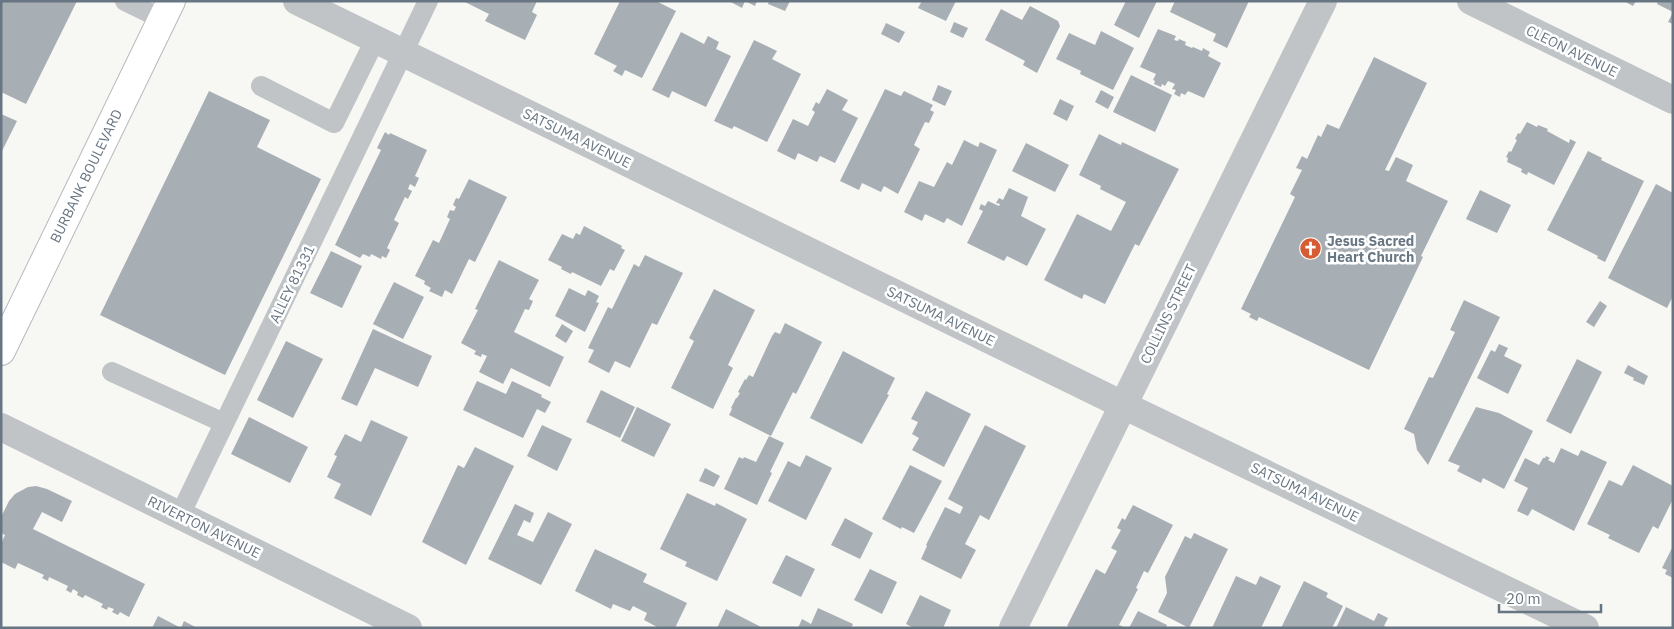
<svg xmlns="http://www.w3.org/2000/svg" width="1674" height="629" viewBox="0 0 1674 629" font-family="'IBM Plex Sans',sans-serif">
  <rect width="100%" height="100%" fill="#f7f7f4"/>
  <path fill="#a8afb4" d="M1 1H77L26 104 1 92Z
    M463 1H537L532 12 537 15 525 40 485 21 489 14Z
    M620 1H656L676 11 642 78 625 70 622 76 613 71 617 66 594 54Z
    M729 1H757L755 6 745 1 742 8Z
    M769 1H790L785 11 768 4Z
    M922 1H956L946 21 918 8Z
    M1126 1H1157L1139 38 1114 25Z
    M1175 1H1249L1227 48 1213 41 1216 34 1170 12Z
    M1624 1H1636L1633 6Z
    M1658 1H1673V12L1657 4Z
    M1030 6 1058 21 1060 26 1037 73 1023 65 1025 61 985 40 1001 9 1022 20Z
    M1673 12V24L1668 22Z
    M954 22 968 28 963 38 950 32Z
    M886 23 905 32 899 43 881 34Z
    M1158 29 1176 36 1174 40 1178 41 1179 39 1186 42 1185 45 1192 48 1193 47 1202 51 1203 48 1210 52 1208 56 1221 63 1204 98 1188 91 1185 95 1181 93 1180 97 1174 94 1176 90 1172 89 1175 84 1168 81 1165 86 1162 84 1161 87 1154 84 1155 81 1153 80 1156 74 1140 67Z
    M1101 31 1134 48 1113 90 1080 74 1081 71 1056 59 1069 33 1095 45Z
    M681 32 704 44 708 36 719 42 716 49 731 56 706 107 672 91 669 98 652 90Z
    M754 40 777 51 772 59 801 74 767 142 734 126 732 129 714 121Z
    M1374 57 1427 83 1385 170 1389 171 1396 157 1413 165 1406 181 1448 201 1421 256 1423 257 1369 370 1259 317 1257 321 1249 317 1251 314 1241 309 1295 197 1290 194 1302 170 1296 168 1302 156 1307 159 1318 135 1321 137 1327 124 1339 129Z
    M1131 75 1172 95 1155 132 1113 112Z
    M938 85 952 91 945 106 932 100Z
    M827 89 848 100 842 110 858 118 835 163 820 156 817 162 798 153 795 160 777 151 793 119 808 126 815 112 812 110 816 102 819 104Z
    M885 89 901 96 904 91 933 105 930 110 934 112 929 123 925 122 914 145 920 149 898 194 884 186 881 192 862 183 859 190 840 181Z
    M1101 90 1114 97 1108 109 1095 102Z
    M209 91 270 120 257 147 321 179 225 375 100 315Z
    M1060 99 1074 106 1067 121 1053 114Z
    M1 114 17 121 1 153Z
    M1527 122 1537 127 1538 125 1548 129 1547 131 1569 143 1570 139 1576 142 1554 185 1528 172 1527 175 1521 172 1522 169 1507 162 1508 158 1506 157 1509 151 1511 152 1517 140 1515 139 1518 133 1520 134Z
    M385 132 389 135 390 133 427 150 415 176 419 178 415 187 410 184 408 189 412 191 408 199 405 197 394 220 399 223 387 248 390 250 386 258 382 256 381 259 371 254 370 257 363 254 360 258 335 245 381 150 377 148Z
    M1099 134 1121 145 1122 142 1179 169 1139 246 1135 244 1105 304 1084 294 1082 299 1044 280 1077 214 1111 231 1126 202 1100 189 1101 186 1079 175Z
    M964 140 978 147 980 142 997 150 962 226 947 218 944 223 925 214 922 221 904 212 919 181 934 187 947 162 952 165Z
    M1026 143 1069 165 1055 192 1012 171Z
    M1588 151 1602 158 1601 160 1644 181 1605 262 1597 258 1598 256 1547 230Z
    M469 179 507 197 475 262 469 259 452 294 445 290 442 297 429 291 431 288 424 284 425 281 415 276 433 240 439 243 450 219 447 217 450 210 454 211 456 207 453 205 456 198 459 199Z
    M1656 184 1673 193V296L1667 308 1608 278Z
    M1009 188 1028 197 1021 216 1046 229 1027 266 1007 256 1004 261 967 243 983 211 979 209 981 204 985 206 988 201 999 206 1000 204 996 203 999 198 1003 200Z
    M1480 190 1511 205 1497 233 1466 219Z
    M584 226 622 246 621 248 625 250 614 271 610 269 601 286 572 272 571 274 561 269 562 267 548 260 562 234 573 239 576 233 580 235Z
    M331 251 362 266 342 308 310 293Z
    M645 255 683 273 657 325 652 323 630 368 615 361 609 373 588 362 594 350 588 348 608 307 612 309 634 264 639 267Z
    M499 260 539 280 529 299 533 301 529 310 525 309 514 332 564 357 550 387 511 368 503 384 479 372 487 356 482 354 481 357 474 354 476 351 461 343 478 310 475 309Z
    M394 282 424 297 403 339 373 324Z
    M569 288 585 296 588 290 599 296 596 302 599 303 585 332 555 316Z
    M714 289 755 310 728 365 733 368 713 409 671 388 694 341 689 338Z
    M1464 300 1500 317 1428 465 1417 450 1414 434 1404 429 1429 377 1433 378 1455 332 1450 330Z
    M1600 301 1607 306 1594 327 1586 322Z
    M785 323 822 342 796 394 793 392 771 436 729 415 732 409 731 408 736 398H737L740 393 738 392 745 379 746 380 749 375 753 377 772 336 775 332 780 334Z
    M562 324 573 331 566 343 555 336Z
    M373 329 432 356 418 387 375 368 357 406 341 399Z
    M286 341 323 359 293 418 257 400Z
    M1499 344 1508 348 1504 356 1522 365 1508 394 1477 378 1491 350 1495 352Z
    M843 351 895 378 887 394 889 395 862 444 810 418Z
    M1577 359 1602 372 1571 434 1546 421Z
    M1628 365 1648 376 1644 385 1633 380 1634 378 1624 373Z
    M477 381 506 394 512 381 542 395 541 397 551 402 545 413 537 409 523 438 463 410Z
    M601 390 635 407 620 438 586 422Z
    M926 391 971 414 944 467 912 450 919 438 912 434 918 422 911 419Z
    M637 407 671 424 654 457 621 441Z
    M1476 407 1499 413 1533 431 1504 489 1483 478 1481 483 1457 471 1460 466 1448 461Z
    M249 417 308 447 290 483 231 454Z
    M371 420 408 437 371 516 334 498 341 484 327 477 337 456 334 455 345 434 361 442Z
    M542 425 572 439 557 471 527 456Z
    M985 425 1026 446 989 520 980 515 965 544 976 550 961 579 921 559 927 546 926 545 945 507 960 514 963 507 948 499Z
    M769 436 784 443 770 472 772 473 757 505 724 489 739 457 743 459 744 457 756 462Z
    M475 447 514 466 466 565 422 542 458 465 464 468Z
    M1561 448 1578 456 1581 450 1607 462 1574 531 1532 509 1528 516 1517 511 1528 488 1514 481 1525 458 1539 465 1543 458H1545L1546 456 1550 458 1548 460 1554 463Z
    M806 455 832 468 806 520 768 501 788 461 800 467Z
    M910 465 942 481 914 533 902 527 901 529 882 519Z
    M1633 465 1673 486V499L1658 529 1653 526 1639 553 1608 538 1610 535 1587 524 1609 480 1622 486Z
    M705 468 720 476 714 487 699 481Z
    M36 486 47 489 72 501 62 522 42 512 33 529 145 584 129 617 120 612 118 615 112 612 114 609 108 607 107 610 101 607 103 604 85 595 83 598 77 595 78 592 73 589 71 593 66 590 68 586 49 577 48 581 42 578 44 575 18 563 15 569 1 562V544L5 535 1 533V517L9 501 15 494 28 487Z
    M687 493 715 506 716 503 747 519 717 581 685 566 687 562 660 549Z
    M515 504 534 513 530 523 524 520 517 535 533 542 548 512 572 524 541 585 488 559Z
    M1133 505 1173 525 1148 573 1144 571 1136 588 1138 589 1119 625 1126 628H1072L1067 626 1096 569 1105 574 1117 551 1111 548 1121 530 1117 528 1122 518 1125 520Z
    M845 518 873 533 860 559 831 545Z
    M1194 533 1228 549 1189 628 1158 612 1167 593 1165 577 1185 536 1191 539Z
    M1673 546V578L1665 574 1667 570 1662 568Z
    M595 549 647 574 643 582 687 603 675 628H659L644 620 647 613 633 606 630 611 613 604 611 609 575 591Z
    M786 555 815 569 801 597 772 583Z
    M870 569 897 582 882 614 854 600Z
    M1236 576 1256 585 1260 576 1281 586 1261 628H1212Z
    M1304 581 1328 593 1326 597 1343 606 1332 628H1281Z
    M920 595 951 610 943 628H914L906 624Z
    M1346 607 1374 621 1378 613 1388 618 1384 626 1388 628H1336Z
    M818 608 853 624 851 628H798L802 619 811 624Z
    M726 609 763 628H717Z
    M1138 611 1167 625 1166 628H1129Z
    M158 616 181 628H152Z
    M184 621 197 628H181Z"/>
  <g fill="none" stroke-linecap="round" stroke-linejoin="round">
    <defs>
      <path id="primary" d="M1 351 171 1"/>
    </defs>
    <use href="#primary" stroke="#b6b9bd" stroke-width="30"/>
    <path stroke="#c0c4c7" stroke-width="20" d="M125 1 162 19
      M261 86 334 123 375 40
      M112 372 224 423
      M180 515 428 1"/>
    <path stroke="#c0c4c7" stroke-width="28" d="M297 1 1123 405 1585 628
      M1471 1 1673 100
      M1 427 408 628
      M1013 628 1323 1"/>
    <use href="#primary" stroke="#fff" stroke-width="28"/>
  </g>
  <defs>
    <symbol id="church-disc" viewBox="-11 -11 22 22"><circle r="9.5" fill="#d65c34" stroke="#fff"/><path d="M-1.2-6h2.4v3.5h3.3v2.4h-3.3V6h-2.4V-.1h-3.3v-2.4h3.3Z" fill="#fff"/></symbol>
  </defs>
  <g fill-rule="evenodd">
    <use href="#church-disc" x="1298" y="236" width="25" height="25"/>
  </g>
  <g text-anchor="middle" stroke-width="5" stroke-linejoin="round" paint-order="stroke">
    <g font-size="14" fill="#687683" stroke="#fff">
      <text transform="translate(1572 51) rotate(26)" y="5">CLEON AVENUE</text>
      <text transform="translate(577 138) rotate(26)" y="5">SATSUMA AVENUE</text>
      <text transform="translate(86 176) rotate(-64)" y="5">BURBANK BOULEVARD</text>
      <text transform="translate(292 284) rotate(-64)" y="5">ALLEY 81331</text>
      <text transform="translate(1168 314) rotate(-64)" y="5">COLLINS STREET</text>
      <text transform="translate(941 316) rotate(26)" y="5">SATSUMA AVENUE</text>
      <text transform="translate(1305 492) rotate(26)" y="5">SATSUMA AVENUE</text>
      <text transform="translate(204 527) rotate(26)" y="5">RIVERTON AVENUE</text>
    </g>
    <g font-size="14" font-weight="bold" fill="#687683" stroke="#fff" text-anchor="start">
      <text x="1327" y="246">Jesus Sacred<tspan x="1327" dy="16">Heart Church</tspan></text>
    </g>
  </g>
  <rect width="1674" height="629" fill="none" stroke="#687683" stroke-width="5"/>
  <path d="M1499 604v8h102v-8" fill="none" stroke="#687683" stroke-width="2.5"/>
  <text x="1506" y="604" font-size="15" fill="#687683" stroke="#ffffff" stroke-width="4" paint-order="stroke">20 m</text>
</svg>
